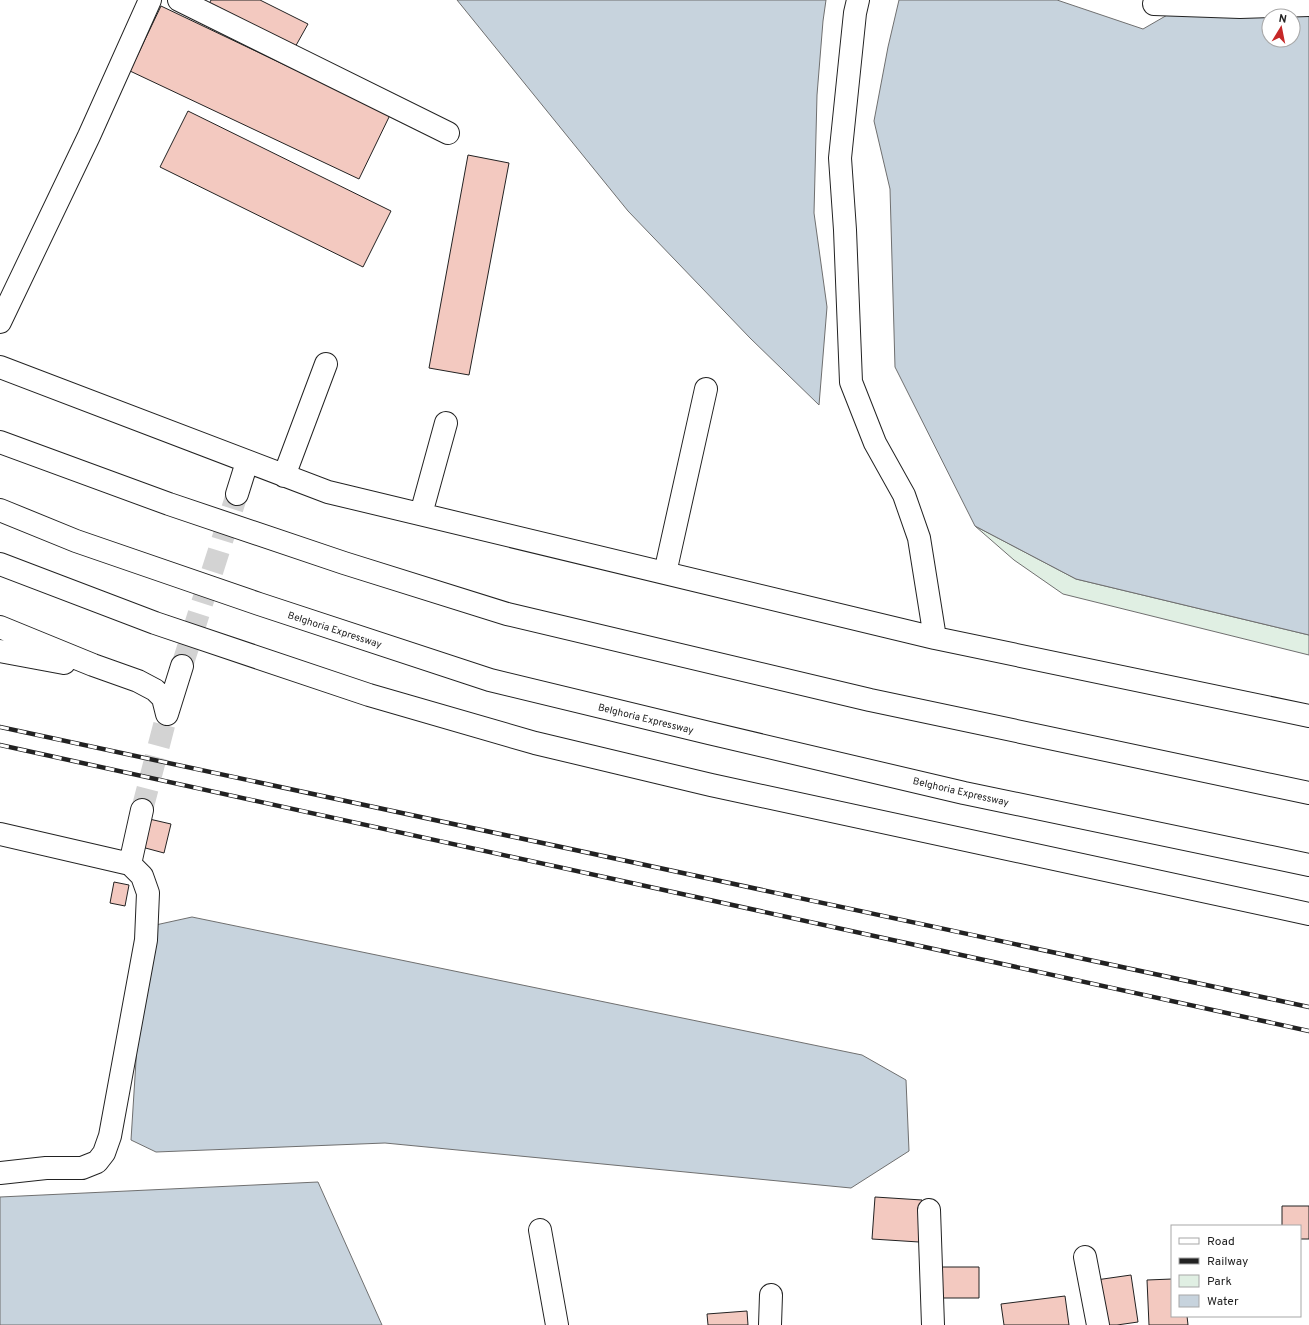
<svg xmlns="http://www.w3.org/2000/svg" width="1309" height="1325" viewBox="0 0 1309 1325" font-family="Overpass,sans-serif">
  <rect width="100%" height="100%" fill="#fff"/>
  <path fill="#e0efe3" stroke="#6f6f6f" d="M975 526 1076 579 1309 635V655L1063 594 1014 560Z"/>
  <path fill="#c7d3dd" stroke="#6f6f6f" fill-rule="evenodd" d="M457 0H826L823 21 817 95 814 213 827 307 819 405 750 338 628 211Z
    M899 0H1057L1143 29 1169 14 1309 6V635L1076 579 975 526 895 367 890 189 874 121 888 47ZM1269 16H1293V40H1269Z
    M192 917 862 1055 906 1080 909 1151 851 1188 385 1143 156 1152 131 1140 143 950 151 926Z
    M318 1182 382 1325H0V1197Z"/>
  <path fill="#f3c9c0" stroke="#222" d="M211 0H260L308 24 294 49 208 6Z
    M161 6 390 115 359 179 130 71Z
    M188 111 391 211 363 267 160 167Z
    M468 155 509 163 469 375 429 368Z
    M145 818 171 824 164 853 138 846Z
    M114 882 129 885 125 906 110 903Z
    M875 1197 922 1200 919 1242 872 1239Z
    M1282 1206H1309V1239H1300V1226H1282Z
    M933 1267H979V1298H933Z
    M1131 1275 1138 1322 1117 1325H1102L1096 1280Z
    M1172 1279V1316H1187L1188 1325H1149L1147 1280Z
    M1065 1296 1069 1325H1004L1001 1304Z
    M747 1311 748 1325H708L707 1314Z"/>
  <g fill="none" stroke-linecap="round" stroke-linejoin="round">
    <path stroke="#d3d3d3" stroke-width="22" stroke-dasharray="22 11" stroke-linecap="butt" d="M182 666 237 494
      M142 810 167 714"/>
    <defs>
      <path id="minor" d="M179 0 448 133
        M858 0 855 13 840 158 845 230 851 382 875 443 904 495 919 538 935 638
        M1154 4 1240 7 1309 5
        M0 322 89 136 150 0
        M0 367 328 492 935 638 1309 716
        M284 476 326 364
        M237 494 247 462
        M421 514 446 423
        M665 573 706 389
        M0 627 93 665 138 681 155 690 163 698 167 714
        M0 651 64 663
        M167 714 182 666
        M0 834 130 864 142 876 148 893 146 940 110 1136 104 1153 97 1162 82 1168H46L0 1173
        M130 864 142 810
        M929 1210 933 1325
        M540 1230 557 1325
        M1085 1257 1098 1325
        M770 1325 771 1295"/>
      <path id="major" d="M0 442 169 504 344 563 507 614 870 700 1309 793"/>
      <path id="highway" d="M0 510 76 541 259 604 490 680 709 733 964 793 1309 865
        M0 564 155 623 369 695 535 743 711 785 1309 914"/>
    </defs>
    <use href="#minor" stroke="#222" stroke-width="24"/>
    <use href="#major" stroke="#222" stroke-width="24"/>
    <use href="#highway" stroke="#222" stroke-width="24"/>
    <use href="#minor" stroke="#fff" stroke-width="22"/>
    <use href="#major" stroke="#fff" stroke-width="22"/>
    <use href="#highway" stroke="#fff" stroke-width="22"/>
    <defs>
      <path id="rail" d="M0 727 1309 1007
        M0 745 1309 1031"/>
    </defs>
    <use href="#rail" stroke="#222" stroke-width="4.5"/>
    <use href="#rail" stroke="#fff" stroke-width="3" stroke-dasharray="9" stroke-linecap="butt"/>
  </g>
  <g text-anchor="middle" stroke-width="3" stroke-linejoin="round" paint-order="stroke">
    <g font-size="10" fill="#222" stroke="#fff">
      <text transform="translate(335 629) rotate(18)" y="4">Belghoria Expressway</text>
      <text transform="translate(646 718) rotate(14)" y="4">Belghoria Expressway</text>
      <text transform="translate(961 791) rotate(13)" y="4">Belghoria Expressway</text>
    </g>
  </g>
  <rect x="1171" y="1225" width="130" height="92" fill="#ffffff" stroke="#a7a7a7"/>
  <rect x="1179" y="1238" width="20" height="6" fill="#ffffff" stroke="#a7a7a7"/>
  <text x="1207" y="1245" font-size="12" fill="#222222">Road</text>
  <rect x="1179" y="1258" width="20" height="6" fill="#222222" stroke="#a7a7a7"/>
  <text x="1207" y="1265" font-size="12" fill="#222222">Railway</text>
  <rect x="1179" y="1275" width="20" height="12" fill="#e0efe3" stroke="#a7a7a7"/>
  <text x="1207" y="1285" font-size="12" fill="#222222">Park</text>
  <rect x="1179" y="1295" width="20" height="12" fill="#c7d3dd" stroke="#a7a7a7"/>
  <text x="1207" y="1305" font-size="12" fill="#222222">Water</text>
  <g transform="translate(1281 28) rotate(10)"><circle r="19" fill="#ffffff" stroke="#a7a7a7"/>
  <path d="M0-3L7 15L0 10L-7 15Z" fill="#c62828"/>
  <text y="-6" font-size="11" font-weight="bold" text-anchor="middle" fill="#222222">N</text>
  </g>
</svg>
